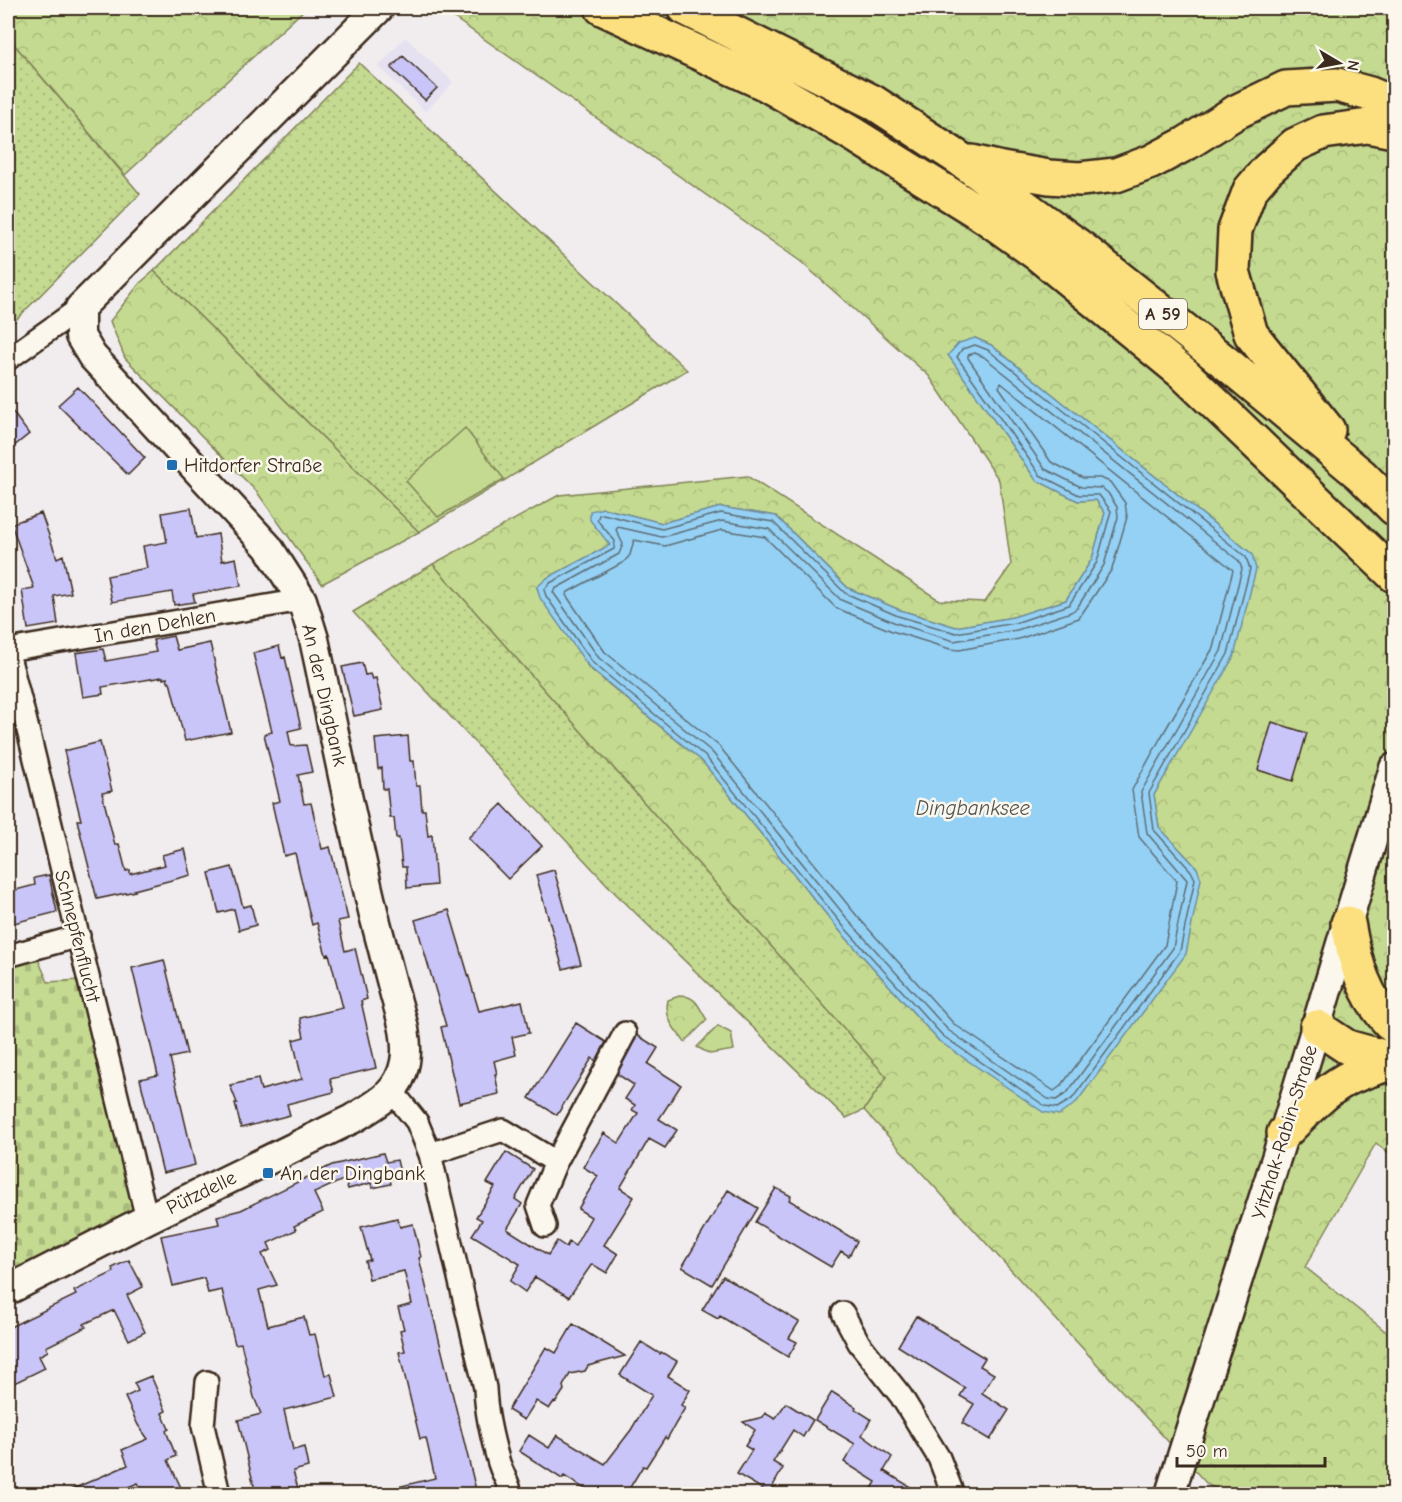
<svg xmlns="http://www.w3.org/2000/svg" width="1402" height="1502" viewBox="0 0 1402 1502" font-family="'Comic Neue',sans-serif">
  <defs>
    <pattern id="grass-dots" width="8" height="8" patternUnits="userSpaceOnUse" patternTransform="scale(1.5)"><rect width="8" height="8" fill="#c4da90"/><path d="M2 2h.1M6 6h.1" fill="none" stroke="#a9bb7c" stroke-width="1.8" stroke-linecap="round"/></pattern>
    <pattern id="forest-crowns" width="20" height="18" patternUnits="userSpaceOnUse" patternTransform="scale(1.5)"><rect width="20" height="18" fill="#c4da90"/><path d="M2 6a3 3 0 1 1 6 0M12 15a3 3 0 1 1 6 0" fill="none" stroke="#a9bb7c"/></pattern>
    <pattern id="cemetery-stones" width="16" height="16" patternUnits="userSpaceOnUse" patternTransform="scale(1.5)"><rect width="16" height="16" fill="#c4da90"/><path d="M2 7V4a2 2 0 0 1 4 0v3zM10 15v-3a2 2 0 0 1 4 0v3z" fill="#a9bb7c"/></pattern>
  </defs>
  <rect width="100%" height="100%" fill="#f1edee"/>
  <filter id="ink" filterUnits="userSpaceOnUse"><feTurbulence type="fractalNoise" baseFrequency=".0167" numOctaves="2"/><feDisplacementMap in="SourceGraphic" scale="12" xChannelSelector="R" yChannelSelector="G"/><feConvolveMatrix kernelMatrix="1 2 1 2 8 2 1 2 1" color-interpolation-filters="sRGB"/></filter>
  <g filter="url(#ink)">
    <path fill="#e5e1f1" d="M405 37 453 82 426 112 378 67Z"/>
    <path fill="url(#grass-dots)" stroke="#808257" stroke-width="1.5" d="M8 37 140 194 8 328Z
      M359 63 687 370 419 532 154 271Z
      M433 564 887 1077 864 1110 846 1118 615 893 353 612Z"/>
    <path fill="url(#forest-crowns)" stroke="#808257" stroke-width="1.5" fill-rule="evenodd" d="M8 8H306L125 175 8 37Z
      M440 8H1394V1157L1376 1143 1305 1267 1394 1338V1494H1224L1207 1484 864 1110 887 1077 433 564 559 495 747 476 939 600 985 602 1011 565 999 480 929 376 800 261ZM975 338 991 345 1252 554 1179 750 1154 795 1159 827 1197 868 939 1041 840 931 702 761 588 667 547 578 610 545 603 508 662 523 721 507 776 516 848 588 900 610 956 627 1014 617 1066 600 1092 559 1105 513 1096 500 1078 501 1036 480 949 356Z
      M154 271 419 532 322 584 257 492 125 358 110 321 140 283Z
      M682 995C699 999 698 1007 707 1020L685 1042C674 1029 664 1018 668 1000Z"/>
    <path fill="url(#cemetery-stones)" stroke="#808257" stroke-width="1.5" d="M37 957 48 982 79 980 137 1211 8 1272V964Z"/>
    <path fill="#c4da90" stroke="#808257" stroke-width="1.5" d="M465 428 504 479 438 517 406 481Z
      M718 1026 731 1033 734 1050 710 1054 697 1047Z"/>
    <path fill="#94d1f5" stroke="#708e9f" stroke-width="1.5" d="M975 338 991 345 1252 554 1256 569 1234 656 1154 795 1159 827 1197 868 1201 879 1186 954 1076 1103 1059 1115 1043 1112 939 1041 840 931 702 761 589 667 540 598 537 587 547 578 610 545 590 520V511L603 508 662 523 721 507 776 516 848 588 900 610 956 627 1013 617 1066 600 1092 559 1105 513 1096 500 1078 501 1036 480 948 355 959 343Z"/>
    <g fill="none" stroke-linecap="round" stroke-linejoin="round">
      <path stroke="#5f6d74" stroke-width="1.5" d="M975 345 988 350 1246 557 1250 569 1228 654 1149 793 1154 830 1191 871 1195 879 1180 951 1072 1099 1057 1108 1045 1106 943 1036 844 927 706 757 593 663 546 596 544 590 550 583 614 549 615 541 597 520 599 515 603 514 662 529 721 513 773 522 845 593 898 616 956 633 1015 623 1069 605 1097 562 1111 511 1099 495H1079L1040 475 957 357 962 349Z
        M975 353 984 357 1239 561 1242 569 1221 651 1141 792 1147 833 1187 880 1173 948 1067 1093 1056 1100 1048 1099 948 1030 850 922 712 752 599 658 553 592 555 589 619 554 623 544 616 530 618 527 662 537 722 521 769 529 841 600 896 623 954 641 1017 630 1071 612 1077 608 1104 565 1118 517 1117 507 1108 493 1102 488 1081 487 1045 469 968 358V355Z
        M1001 383 1233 570 1213 648 1160 739 1132 790 1139 837 1177 881 1165 945 1061 1086 1054 1091 954 1024 857 916 719 746 605 652 566 595 568 592 624 562 630 555 634 540 665 546 722 530 765 537 836 608 892 631 950 649 959 650 1019 639 1079 618 1112 569 1127 517 1125 503 1110 482 1100 478H1083L1051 462 999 387Z"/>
    </g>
    <path fill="#c9c5f8" stroke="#3b2a1e" stroke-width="1.5" d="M403 56 437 88 425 100 391 68Z
      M78 387 145 458 128 475 58 405Z
      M8 406 29 434 8 451Z
      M191 508 196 538 218 534 222 561 236 558 241 586 193 594 195 602 174 605 172 592 112 602 107 576 147 568 143 546 167 542 162 513Z
      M41 513 57 558 63 555 71 593 54 596 58 624 28 629 22 590 34 588 11 524Z
      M173 636 177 650 210 643 231 732 185 741 170 682H168L167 678 163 679V677L102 687 103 694 83 697 76 653 103 649 106 661 156 652 153 640Z
      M279 646 282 658 285 657 301 728 288 731 291 746 306 745 312 772 298 775 304 804 311 803 322 849 330 847 348 919 338 921 345 951 355 948 367 999 361 1001 376 1068 330 1079 334 1092 287 1104 290 1115 241 1128 235 1103H237L230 1085 258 1079 261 1090 302 1079 293 1040 304 1037 300 1018 343 1008 329 954 326 955 317 923 312 925 295 853 284 856 272 803 280 801 264 734 272 732 253 653Z
      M362 663 365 675 370 674 372 679 376 678 383 710 354 716 342 667Z
      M1272 722 1307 733 1293 781 1258 770Z
      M408 736 410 761H414L416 786H420L422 810H425L428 836 432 835 436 885 407 888 406 867H402L399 838H396L394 818H390L387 789H383L382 768 378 769 375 739Z
      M100 742 112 791 102 793 115 845 119 844 126 871 130 870V874L165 865 162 855 185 849 191 875 134 890 135 891 97 899 77 820H81L64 751Z
      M502 804 542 846 508 879 468 838Z
      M232 867 243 907 251 905 256 925 239 930 234 909 219 913 209 873Z
      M554 870 581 964 563 969 536 875Z
      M49 875 57 912 10 924 8 922V892L35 885 34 878Z
      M449 910 479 1011 522 1001 529 1033 512 1037 516 1055 494 1061 497 1074H495L499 1094 459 1103 441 1027 446 1026 415 920Z
      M164 960 187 1054 170 1058 195 1165 163 1173 140 1079 158 1075 132 968Z
      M576 1023 606 1042 596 1061 592 1058 557 1115 529 1098Z
      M637 1035 658 1048 648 1064 681 1085 659 1119 677 1130 665 1148 649 1139 620 1188 634 1197 604 1245 618 1254 607 1273 592 1264 569 1297 535 1277 525 1292 510 1281 520 1264 472 1235 482 1220 476 1217 495 1187 487 1183 506 1152 533 1169 515 1199 522 1204 507 1229 548 1255 557 1241 566 1247 569 1242 575 1246 591 1217 578 1209 598 1176 583 1167 604 1133 619 1143 638 1113 632 1110 635 1105 625 1099 634 1085 617 1074Z
      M383 1153 386 1162 397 1160 401 1177 390 1179 391 1184 372 1188 371 1183 348 1189 345 1179 314 1193 323 1212 294 1226 296 1230 268 1243 271 1250 262 1254 277 1285 259 1290 268 1326 304 1317 309 1335 315 1334 325 1375 331 1374 337 1397 284 1410 293 1450 304 1447 308 1467 293 1471 299 1492 288 1494H256L238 1420 261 1414 254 1397 241 1343 235 1344 222 1290 208 1293 204 1278 173 1286 161 1236 219 1224 217 1216 241 1210 332 1165Z
      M776 1188 791 1196 789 1200 857 1241 849 1256 841 1251 831 1267 755 1222Z
      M728 1190 758 1208 712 1285 682 1267Z
      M397 1218 400 1227 413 1224 421 1257 419 1258 477 1494H394L393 1488 435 1478 426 1438 420 1439 399 1352 405 1351 400 1330 404 1329 398 1308 412 1304 404 1271 369 1279 365 1261 370 1260 361 1227Z
      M129 1260 143 1287 127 1295 145 1332 129 1340 114 1310 84 1324 86 1327 46 1347 48 1351 39 1356 45 1368 8 1386V1328L76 1295 74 1291 114 1272 112 1268Z
      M723 1276 799 1322 789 1338 797 1342 788 1357 720 1316 718 1319 702 1310Z
      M916 1316 985 1358 980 1366 994 1374 982 1393 1009 1410 990 1440 962 1423 974 1404 960 1396 965 1388 898 1346Z
      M573 1324 625 1356 588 1366 585 1371 570 1374 563 1386 564 1390 556 1402 553 1403 549 1409 536 1401 524 1420 508 1410 546 1347 556 1353Z
      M641 1342 660 1354 661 1352 677 1361 668 1376 690 1390 681 1405 685 1408 676 1423 667 1439 665 1437 646 1467 643 1466 626 1494H593L564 1476 562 1479 519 1451 529 1435 549 1448 557 1435 605 1464 631 1430 652 1395 620 1375Z
      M151 1376 166 1411 162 1413 169 1429 166 1431 176 1456 168 1460 184 1494H144L138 1483 111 1494H61L128 1465 122 1450 148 1439 138 1425 125 1397 138 1391 134 1383Z
      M832 1392 856 1407 855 1409 871 1419 862 1435 892 1457 884 1471 922 1494H869L876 1482 844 1462 855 1444 815 1420Z
      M786 1403 813 1420 803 1437 793 1430 773 1462 783 1468 769 1493 737 1474 752 1450 745 1446 755 1430 743 1422 763 1417 765 1413 775 1419Z"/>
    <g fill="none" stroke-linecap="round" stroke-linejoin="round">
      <defs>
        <path id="street" d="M8 359 80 308
          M8 650 302 600
          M8 653 26 722 147 1219
          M8 956 79 936
          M393 1092 417 1122 430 1154 485 1388C486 1414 492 1439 499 1463 503 1476 508 1480 511 1494
          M430 1154 503 1130 556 1162 625 1033
          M545 1226 538 1205 556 1162
          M843 1313 859 1343 901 1396 939 1458 953 1494
          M207 1382 203 1426 219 1494"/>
        <path id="secondary" d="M8 1290 147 1219 352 1119C377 1104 399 1094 405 1062 409 1040 401 1016 395 995 388 968 381 942 374 915 352 824 334 731 314 639L302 600 268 547 92 356 80 336V308L379 8
          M1170 1494 1284 1133 1394 768"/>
        <path id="highway" d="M602 8 766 84 851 133 986 217 1039 255 1183 373 1394 575
          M685 8 873 102 960 159 1081 248 1231 367 1361 475 1394 508
          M972 162 1002 169 1049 177 1080 179 1116 175 1151 162 1187 143 1236 112 1286 88 1337 85 1370 94 1394 104
          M1328 430 1251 334 1233 271 1235 230 1250 190 1267 170 1295 145 1323 132 1368 126 1394 131
          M1348 923C1355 963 1364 998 1394 1027
          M1317 1027 1347 1047 1394 1060
          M1284 1133C1303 1114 1322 1093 1345 1080 1361 1072 1378 1067 1394 1062"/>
      </defs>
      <use href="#street" stroke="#3b2a1e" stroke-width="26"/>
      <use href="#secondary" stroke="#3b2a1e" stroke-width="33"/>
      <use href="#highway" stroke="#3b2a1e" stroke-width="38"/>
      <use href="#street" stroke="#fbf7ec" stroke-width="21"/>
      <use href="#secondary" stroke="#fbf7ec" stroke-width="28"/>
      <use href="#highway" stroke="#fce080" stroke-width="33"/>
    </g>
  </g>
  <g fill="#1f6fb2" stroke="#fbf7ec" stroke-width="2">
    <rect x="166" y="459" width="12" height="12" rx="3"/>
    <rect x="262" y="1167" width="12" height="12" rx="3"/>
  </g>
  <g text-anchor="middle" stroke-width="5" stroke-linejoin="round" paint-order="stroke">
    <rect fill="#fbf7ec" stroke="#75685c" stroke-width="1.5" x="1139" y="299" width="48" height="30" rx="4.5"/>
    <g font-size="18" font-weight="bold" fill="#3b2a1e">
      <text x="1163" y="320">A 59</text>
    </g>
    <g font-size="20" fill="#3b2a1e" stroke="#fbf7ec" text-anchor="start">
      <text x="184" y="472">Hitdorfer Straße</text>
      <text x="280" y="1180">An der Dingbank</text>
    </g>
    <g font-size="20" fill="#3b2a1e" stroke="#fbf7ec">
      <text transform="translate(155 625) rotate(-10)" y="7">In den Dehlen</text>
      <text transform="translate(325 695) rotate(77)" y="7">An der Dingbank</text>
      <text transform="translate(78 936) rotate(76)" y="7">Schnepfenflucht</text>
      <text transform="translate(1284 1132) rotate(-73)" y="7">Yitzhak-Rabin-Straße</text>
      <text transform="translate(201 1192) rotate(-26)" y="7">Pützdelle</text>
    </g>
    <g font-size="21" font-style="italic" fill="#515454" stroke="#fbf7ec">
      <text x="973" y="815">Dingbanksee</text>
    </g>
  </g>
  <rect width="1402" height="1502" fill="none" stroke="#fbf7ec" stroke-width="30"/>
  <rect x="15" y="15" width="1372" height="1472" fill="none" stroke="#3b2a1e" stroke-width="2" filter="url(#ink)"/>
  <g transform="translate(1339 63) rotate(100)" stroke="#fbf7ec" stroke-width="4.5" paint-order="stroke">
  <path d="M0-4.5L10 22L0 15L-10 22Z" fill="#3b2a1e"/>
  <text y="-9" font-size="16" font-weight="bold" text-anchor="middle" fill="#3b2a1e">N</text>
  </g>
  <path d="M1177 1457v9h148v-9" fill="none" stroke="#3b2a1e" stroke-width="3"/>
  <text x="1186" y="1457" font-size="18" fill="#3b2a1e" stroke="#fbf7ec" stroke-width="4.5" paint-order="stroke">50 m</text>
</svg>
